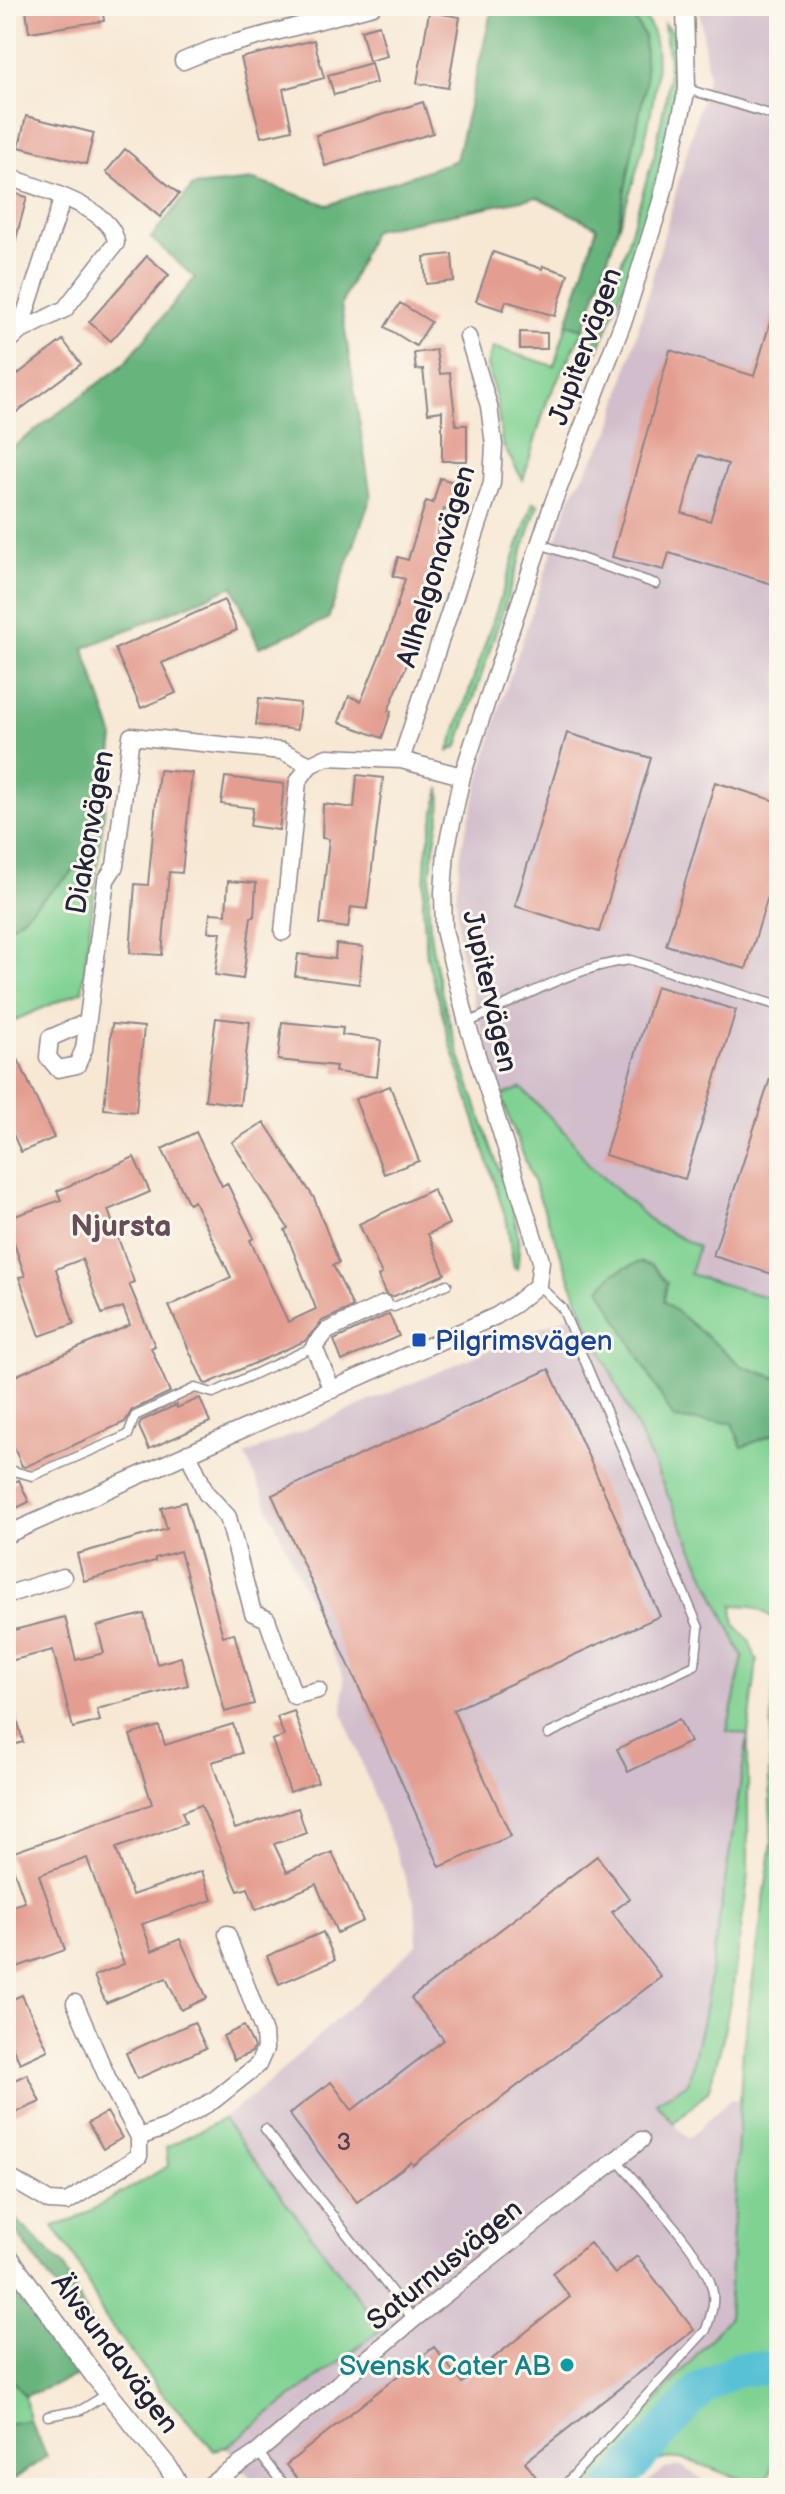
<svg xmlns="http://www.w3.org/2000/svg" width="785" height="2494" viewBox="0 0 785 2494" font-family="'Balsamiq Sans',sans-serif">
  <rect width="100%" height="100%" fill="#fbf7ec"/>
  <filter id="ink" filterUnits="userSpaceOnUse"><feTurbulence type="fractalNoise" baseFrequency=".0125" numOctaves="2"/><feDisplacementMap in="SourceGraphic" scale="16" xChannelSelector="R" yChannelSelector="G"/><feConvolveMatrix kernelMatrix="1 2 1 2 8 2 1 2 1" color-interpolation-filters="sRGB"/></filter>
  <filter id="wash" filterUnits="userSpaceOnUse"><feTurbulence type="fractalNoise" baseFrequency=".006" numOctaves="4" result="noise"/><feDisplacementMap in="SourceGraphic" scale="32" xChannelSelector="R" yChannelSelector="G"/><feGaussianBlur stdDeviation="1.8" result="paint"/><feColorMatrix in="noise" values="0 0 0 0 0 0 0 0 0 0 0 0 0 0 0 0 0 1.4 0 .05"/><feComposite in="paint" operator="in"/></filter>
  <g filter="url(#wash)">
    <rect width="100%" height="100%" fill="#f7e8d4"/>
    <path fill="#d1bdcb" d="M699 6H779V1301L689 1274 698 1247 654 1225 590 1166 566 1133 521 1089 501 1096 460 953 456 895 462 845 501 703 571 496 610 431 708 75Z
      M582 1310 743 1657 727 1730 748 1735 704 2015 688 2083 656 2103 688 2139 730 2099 740 2100 728 2318 582 2488H258L226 2447 382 2328 223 2119 268 2083 417 1944 415 1903 343 1714 344 1678 245 1455Z
      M681 2466 717 2488H639L665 2469Z"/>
    <path fill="#80d293" stroke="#517a67" stroke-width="2" d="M634 18 646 20C677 58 632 188 617 231L646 81 644 36Z
      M664 24 676 36 677 98 662 161 628 274 607 329 581 387 576 383 602 326 654 156 667 92 669 62Z
      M567 324 584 329 547 401 523 480 502 444 497 403 487 365 493 347 554 366Z
      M533 502 538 504 458 746 449 751Z
      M440 788C443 811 436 831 433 854 428 887 427 924 434 958 445 1019 468 1080 488 1139 502 1179 525 1226 517 1269L514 1268 507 1222 450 1042 427 957 423 905 426 854Z
      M103 820 82 991 6 1024V931L81 865 89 832Z
      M521 1088 566 1133 590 1166 654 1224 698 1247 690 1274 779 1301 778 1378 742 1366 663 1301 667 1283C646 1258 642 1261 614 1273L674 1419 732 1423 742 1447 779 1432V1621L752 1606 733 1605 735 1625 749 1640 757 1661 748 1735V1879L733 1986 721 2047 708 2091 674 2123 656 2102 688 2083 704 2015 748 1735 727 1731 743 1657 582 1310 501 1096Z
      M776 1640 779 1641V2355C777 2370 775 2384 774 2398 772 2419 778 2461 768 2479 750 2494 691 2450 661 2460 648 2464 637 2479 628 2488H582L728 2318 743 2048 772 1843 769 1777Z
      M223 2119 382 2329 226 2447 214 2450 159 2389 105 2318 77 2261 53 2226 74 2220 168 2166 166 2147Z
      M6 2372 25 2396 29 2420 6 2424Z"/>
    <path fill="#68b47d" stroke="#456b5c" stroke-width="2" d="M492 10 634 18 644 36 646 81 617 231 584 329 567 324 597 227 537 197 373 230 341 305 371 497 328 619 259 647 233 586 84 648 114 738 103 820 89 832 81 865 6 931V452L123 365 195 278 151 238 193 186 254 180 328 205 456 160Z
      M639 1262 653 1266 667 1283 664 1301 742 1366 779 1379V1432L742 1447 732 1423 674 1419 600 1288 614 1273Z
      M13 2216 63 2265 90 2321 100 2337 95 2342 9 2222Z
      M6 2283 77 2376 25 2396 6 2372Z
      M29 2420 47 2456 6 2485V2424Z"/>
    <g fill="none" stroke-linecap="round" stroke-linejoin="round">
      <path stroke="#59c1d5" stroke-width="34" d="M613 2488 701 2389 737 2369 779 2368"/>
    </g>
    <g id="blocks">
      <path fill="#e49e91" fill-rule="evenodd" d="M49 6H102L104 21 29 32 26 9Z
        M429 12 460 17 448 88 417 83Z
        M379 25 387 56 369 61 361 30Z
        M314 40 324 78 283 89 292 130 261 137 241 58Z
        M371 63 376 83 334 95 328 75Z
        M423 102 433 133 325 166 316 135Z
        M26 116 94 133 86 164 19 147Z
        M125 149 179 194 160 217 106 172Z
        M6 191 27 197 11 257 6 256Z
        M493 252 542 269 543 266 568 274 555 316 506 301 503 310 476 301Z
        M452 254 454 281 426 284 424 257Z
        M147 256 169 275 111 341 89 322Z
        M400 303 431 322 416 346 385 327Z
        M775 306 779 307V586L669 553 664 570 612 557 670 350 754 376ZM699 455 728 464 710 521 682 513Z
        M520 332 547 333V349H520Z
        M63 340 81 364 6 420V383Z
        M436 350 440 374 450 373 456 425H467V461H442V411L428 413 423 369 416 370 414 353Z
        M440 478 467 486 459 514 444 509 435 542 446 545 441 564 432 561 422 600 426 602 407 658 409 659 388 711 391 712 382 738 339 722 349 696 361 701 389 632 405 579 393 576 398 557 408 560 426 501 433 503Z
        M224 600 237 630 162 663 176 693 141 708 115 649Z
        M259 698 300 703 297 730 256 725Z
        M567 733 651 758 599 932 515 906Z
        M159 770 192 773 182 873 169 872 162 955 130 953 135 884 148 885Z
        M357 775 383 778 367 909 351 907 348 928 320 924 329 839 322 838 323 804 354 808Z
        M225 777 284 784 279 830 250 826 253 808 221 804Z
        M715 782 779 802V860L746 969 666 945Z
        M228 881 256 883 254 917H251L243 979 215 975 221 932H208L210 913 226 914Z
        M336 944 363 947 359 984 295 976 298 954 335 959Z
        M656 986 736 1010 685 1179 605 1155Z
        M216 1018 250 1022 240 1105 205 1100Z
        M282 1022 343 1028 342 1035 381 1040 377 1077 335 1072 336 1066 278 1060Z
        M112 1024 144 1027 136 1112 104 1109Z
        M18 1059 54 1138 21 1152 6 1119V1064Z
        M776 1060H779V1276L713 1256Z
        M390 1086 419 1161 384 1174 355 1099Z
        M264 1122 314 1198 339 1263 333 1265 353 1307 322 1321 305 1341 207 1384 204 1383 169 1306 231 1277 194 1201 189 1204 162 1149 196 1132 222 1186 227 1183 254 1238 250 1240 288 1322 316 1309 285 1230 288 1228 232 1142Z
        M134 1157 150 1192 108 1210 134 1282 129 1284 155 1346 151 1348 170 1392 132 1410 125 1422 25 1467 22 1466 6 1430V1380L130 1325 123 1307 102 1314 82 1259 56 1269 74 1324 40 1336 19 1277 25 1276 6 1219 61 1200 57 1191Z
        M433 1189 449 1224 428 1234 445 1274 392 1297 385 1293 378 1276 382 1274 359 1224Z
        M389 1314 399 1336 342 1361 334 1340Z
        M549 1369 660 1616 453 1710 511 1836 440 1867 272 1495Z
        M200 1398 210 1422 149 1449 139 1427 141 1421 176 1405 177 1408Z
        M19 1480 29 1502 6 1513V1485Z
        M185 1502 223 1636 234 1633 254 1704 225 1712 180 1551 155 1558V1561L84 1581 77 1554 167 1529 161 1508Z
        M144 1614 157 1664 181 1657 188 1685 97 1709 100 1721 73 1728 53 1650 6 1662V1632L65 1617 76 1660 104 1653 97 1626Z
        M11 1694 23 1742 6 1747V1695Z
        M294 1711 318 1782 290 1792 272 1740 284 1736 277 1717Z
        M679 1719 690 1742 628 1772 617 1749Z
        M233 1724 242 1753 212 1762 235 1829 298 1808 306 1833 274 1844 287 1872 332 1852 363 1921 337 1933 316 1884 256 1910 248 1888 238 1891 201 1805 182 1812 186 1823 116 1848 132 1895 202 1871 212 1900 142 1924 152 1951 180 1939 207 1998 181 2010 166 1978 106 2003 94 1976 124 1964 87 1858 39 1875 65 1950 6 1971V1908L25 1902 8 1854 152 1804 130 1735 159 1726 165 1745Z
        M597 1856 630 1899 612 1912 661 1977 421 2159 413 2165 411 2162 357 2202 289 2114 331 2082 352 2110 444 2040 411 1998Z
        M323 1932 335 1960 279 1984 267 1956Z
        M22 1995 48 2050 20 2063 6 2034V2002Z
        M194 2022 206 2048 137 2079 126 2053Z
        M244 2026 254 2047 252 2052 234 2060 223 2036Z
        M27 2074 40 2102 6 2117V2084Z
        M107 2112 122 2138 103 2149 88 2123Z
        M590 2243 615 2274 637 2256 694 2330 525 2462 544 2488H304L286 2465 434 2347 462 2383 570 2297 552 2273Z"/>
    </g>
  </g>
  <g filter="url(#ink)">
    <use href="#blocks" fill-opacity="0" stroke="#8c8588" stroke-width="2"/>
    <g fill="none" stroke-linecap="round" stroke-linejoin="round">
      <defs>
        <path id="service" d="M687 89 779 117
          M540 544 656 584
          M467 1023C519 1000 574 966 631 960L779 1006
          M538 1285 562 1308 699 1628 695 1665 548 1734
          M384 1304 394 1307 447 1284
          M6 1472 10 1470 32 1476 128 1435 135 1416 195 1388 213 1393 313 1347
          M265 2129 413 2319
          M48 2416 81 2410 107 2394
          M258 2452 286 2488
          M562 2488 706 2330C710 2317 716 2303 712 2288 705 2255 641 2189 617 2160"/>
        <path id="minor" d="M183 61 212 49 373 6
          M6 176C35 187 114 207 116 243L65 309 19 332 6 344
          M19 332 63 197
          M401 760 492 483 494 445 489 406 468 337
          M283 932 298 781 310 765 327 757 401 760 462 776
          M87 1022 50 1038 48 1057 58 1069 77 1065 84 1049 106 880 115 866 131 736 282 751 310 765
          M332 1390 314 1347 327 1331 384 1304
          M188 1453 206 1493 228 1517 253 1613 267 1619 294 1696 318 1690
          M6 1535 496 1316 515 1304 538 1285 541 1261 467 1023 444 930 443 892 446 851 462 776 553 503 625 317 662 198 687 89 685 6
          M6 1595 63 1577
          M75 2003 108 2079 139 2137
          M6 2176 49 2201 67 2202 139 2156V2137L167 2127 214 2100 258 2065 265 2049 264 2033 227 1934
          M205 2488 258 2452 414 2319 641 2140"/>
        <path id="tertiary" d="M6 2253 93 2374 168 2467 181 2488"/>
      </defs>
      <use href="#service" stroke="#8c8588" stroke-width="11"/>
      <use href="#minor" stroke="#8c8588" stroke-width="19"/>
      <use href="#tertiary" stroke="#8c8588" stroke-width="21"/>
      <use href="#service" stroke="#fff" stroke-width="8"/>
      <use href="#minor" stroke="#fff" stroke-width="16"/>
      <use href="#tertiary" stroke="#fff" stroke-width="18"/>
    </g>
  </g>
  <rect fill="#1a4fb4" stroke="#fbf7ec" stroke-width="3" x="411" y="1332" width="16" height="16" rx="4"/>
  <circle fill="#0f9aa8" stroke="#fbf7ec" stroke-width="3" cx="567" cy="2365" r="8"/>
  <g text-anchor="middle" stroke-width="6" stroke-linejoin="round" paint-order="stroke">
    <g font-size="24" fill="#524150">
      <text x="344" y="2150">3</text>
    </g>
    <g font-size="28" fill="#22223b" stroke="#fbf7ec">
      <text transform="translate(584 346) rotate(-70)" y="10">Jupitervägen</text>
      <text transform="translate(435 566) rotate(-73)" y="10">Allhelgonavägen</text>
      <text transform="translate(89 832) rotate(-80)" y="10">Diakonvägen</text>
      <text transform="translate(491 991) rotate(77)" y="10">Jupitervägen</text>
      <text transform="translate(444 2264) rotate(-39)" y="10">Saturnusvägen</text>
      <text transform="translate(116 2353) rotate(53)" y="10">Älvsundavägen</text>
    </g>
    <g font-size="28" fill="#164399" stroke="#fbf7ec" text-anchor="start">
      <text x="435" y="1350">Pilgrimsvägen</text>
    </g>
    <g font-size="28" fill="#0d838f" stroke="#fbf7ec" text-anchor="end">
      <text x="551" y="2375">Svensk Cater AB</text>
    </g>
    <g font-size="30" font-weight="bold" fill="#664d59" stroke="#fbf7ec">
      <text x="121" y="1236">Njursta</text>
    </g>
  </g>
  <rect width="785" height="2494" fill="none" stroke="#fbf7ec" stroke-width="32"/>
</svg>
